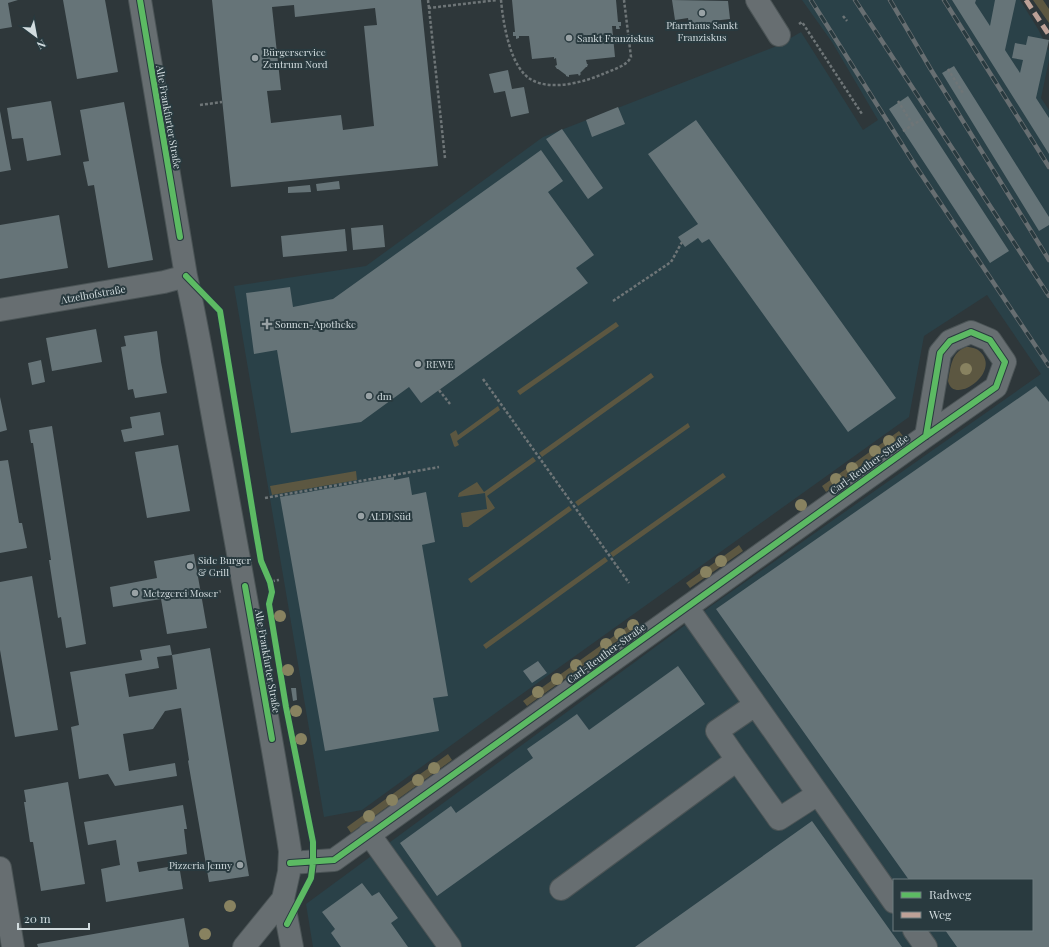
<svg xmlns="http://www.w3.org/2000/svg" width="1049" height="947" viewBox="0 0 1049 947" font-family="'Playfair Display',serif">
  <rect width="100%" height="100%" fill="#2e373a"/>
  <path fill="#2a4148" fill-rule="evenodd" d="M802 0H1020L1038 29 1049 51V60L1041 98 1049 110V947H313L306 904 711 606 1041 374 987 295 924 336 909 417 508 704 362 810 324 817 234 286 366 266 543 137 777 46 801 32 863 130 878 120 832 42ZM894 880H1032V930H894Z"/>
  <path fill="#5c5741" d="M1033 0H1043L1049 9V23Z
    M616 322 619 326 520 395 517 391Z
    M966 347C973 347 979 349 983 355 997 376 953 405 948 381 951 366 951 353 966 347Z
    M651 373 654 377 542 457 539 453Z
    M498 406 500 410 457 441 459 445 455 447 454 446 450 434 456 430 458 435Z
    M688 423 690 427 578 506 575 502Z
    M899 431 903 436 826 492 822 486Z
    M533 457 536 461 487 496 495 508 468 527H463L461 513 487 509 485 493 458 497 459 493 477 482 484 492Z
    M356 471 357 480 272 495 270 486Z
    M723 473 726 477 613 557 610 553Z
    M569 506 572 510 471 583 468 579Z
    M739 545 743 551 690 588 686 583Z
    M605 557 608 561 486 649 483 645Z
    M635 621 638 626 527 706 523 701Z
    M448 754 452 760 351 833 347 827Z"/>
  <path fill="#667478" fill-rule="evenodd" d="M0 0H18L8 3 12 27 0 29Z
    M63 0H105L118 72 77 79Z
    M212 0H421L438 166 231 187ZM294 5 295 17 375 8 377 25 364 26 374 126 343 130 341 115 271 123 267 91 281 90 272 7Z
    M512 0H616L618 22H621V26H619L620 29H616V26H612L615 57 586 60 587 64H588L587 67H586L580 73 581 74 579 76 578 74 569 75V77L566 76V75L558 69H557L555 66 557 65 556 58 554 59V57L532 59 529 36H519V38L516 39V36H513V32H515Z
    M672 0 728 1 730 19 712 21V23L699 25V23L689 24 688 18 675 20Z
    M952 0H976L975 3 990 26 995 0H1016L1005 50 1020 73 1023 60 1012 58 1015 43 1026 45 1028 36 1049 40 1036 98 1049 118V154Z
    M954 66 1049 217V225L1039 231 942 73Z
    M508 70 512 89 524 87 529 113 511 117 505 91 494 93 489 74Z
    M908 96 1009 251 990 263 889 109Z
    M51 101 61 155 27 161 23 138 12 139 7 108Z
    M124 102 153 260 108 268 94 185 88 186 83 162 89 161 80 110Z
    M618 107 625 124 592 137 586 120Z
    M0 111 11 170 0 172Z
    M696 120 896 398 848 432 709 239 702 243 698 238 685 247 678 237 698 224 648 154Z
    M562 129 603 188 588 199 546 139Z
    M541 150 563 181 548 192 594 255 576 268 588 283 421 403 409 387 361 422 291 433 277 350 254 354 246 293 290 287 293 307 333 299Z
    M339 181 340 189 317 191 316 184Z
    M310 185 311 192 288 193V187Z
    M59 215 68 268 0 279V225Z
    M383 225 385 247 353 250 351 228Z
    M345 229 347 251 283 257 281 236Z
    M96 329 102 362 52 371 46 338Z
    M157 331 161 362 167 393 135 398 133 389 128 390 121 347 126 346 124 336Z
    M41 360 45 382 32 385 28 363Z
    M1036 386 1049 402V947H957L945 930H1032V880H909L716 609Z
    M0 397 7 430 0 432Z
    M160 412 164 435 124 442 121 430 132 428 130 417Z
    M52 426 86 644 66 648 61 617 58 618 49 560H51L33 443H31L29 430Z
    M178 445 190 511 147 518 135 452Z
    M8 460 19 523H22L27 548 0 553V461Z
    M394 477V480L409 477 412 495 426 492 435 542 422 545 448 696 433 698 439 731 325 751 280 497Z
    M194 554 207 628 167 634 161 599 113 607 110 587 157 578 154 561Z
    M32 576 58 730 15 737 0 650V582Z
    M170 645 172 655 157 657 159 668 125 674 129 697 177 689 172 655 210 648 249 876 209 882 188 761 189 760 181 708 165 711 153 729 123 734 129 771 175 763 177 776 115 786 108 774 79 779 71 727 79 725 70 672 142 660 140 650Z
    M538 661 547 673 532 683 523 671Z
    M678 666 705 704 437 896 400 843 451 806 456 813 533 758 527 749 577 714 589 730Z
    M291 688H296L297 700 293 701Z
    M68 782 85 884 41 891 33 842H30L24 802H26L24 790Z
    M183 805 187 829H184L187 854 137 862 139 872 179 865 183 889 106 902 101 869 120 865 116 840 88 845 84 822Z
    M812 821 902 947H635Z
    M362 883 372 896 379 892 398 918 391 923 408 947H341L331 933 335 929 322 912Z
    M184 918 189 947H38L37 944Z"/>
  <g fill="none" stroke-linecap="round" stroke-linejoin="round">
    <defs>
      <path id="minor" d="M140 0 186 276C200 337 209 399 221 460 244 586 267 712 288 838L290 851 289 872 283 899 292 947
        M757 0 779 35
        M0 310 164 282 186 276
        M687 607 894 902
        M737 760 779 819 818 794
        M369 834 450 947
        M290 863 334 860 926 436 996 387 1005 362 990 340 971 332 950 341 940 353 926 436
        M0 868 13 947
        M561 889 737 760 717 731 755 705
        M914 930 926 947
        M244 947 283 899"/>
    </defs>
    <use href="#minor" stroke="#4b5456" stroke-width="24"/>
    <path stroke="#6e7577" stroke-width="2.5" stroke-dasharray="3 2" stroke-linecap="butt" d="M428 0 429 8
      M501 0C503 22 510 69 532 80 552 91 584 82 603 74 612 70 627 66 631 57L624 0
      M843 16 847 21
      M799 24 802 22 862 114
      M948 69 963 93
      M898 101 913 125
      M200 105 222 102
      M903 131 924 118
      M445 158 429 8 497 0
      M613 301 671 262 682 242
      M483 379 629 583
      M439 390 450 404
      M265 498 439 467
      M267 582 279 580
      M213 593 222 591"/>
    <use href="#minor" stroke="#676e71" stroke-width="22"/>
    <defs>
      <path id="rail" d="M811 0 915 165 1049 366
        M855 0 1049 296
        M890 0 930 68 1049 260
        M944 0 1049 167"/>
    </defs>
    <use href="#rail" stroke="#676e71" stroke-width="4.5"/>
    <use href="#rail" stroke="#293a3f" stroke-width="3" stroke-dasharray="9" stroke-linecap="butt"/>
    <path stroke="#bda197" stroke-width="5" stroke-dasharray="10 5" stroke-linecap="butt" d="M1026 0 1049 35"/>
    <defs>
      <path id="cycleway" d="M140 0 180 237
        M186 276 220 311 256 532 261 561 270 582 272 592 269 604 286 707 313 842V862L311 878 287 924
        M245 586 272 739
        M290 863 334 860 926 436 996 387 1005 362 990 340 971 332 950 341 940 353 926 436"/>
    </defs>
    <use href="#cycleway" stroke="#293a3f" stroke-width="8"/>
    <use href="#cycleway" stroke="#5cba63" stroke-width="6"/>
  </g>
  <g fill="#888260">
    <circle cx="966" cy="369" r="6"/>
    <circle cx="889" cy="441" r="6"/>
    <circle cx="875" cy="451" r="6"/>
    <circle cx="852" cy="468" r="6"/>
    <circle cx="836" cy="479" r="6"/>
    <circle cx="801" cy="505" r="6"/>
    <circle cx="721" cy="561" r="6"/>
    <circle cx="706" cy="572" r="6"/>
    <circle cx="280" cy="616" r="6"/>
    <circle cx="633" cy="625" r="6"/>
    <circle cx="620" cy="634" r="6"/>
    <circle cx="606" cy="644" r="6"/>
    <circle cx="576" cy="665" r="6"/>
    <circle cx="288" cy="670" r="6"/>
    <circle cx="557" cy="679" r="6"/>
    <circle cx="538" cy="692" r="6"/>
    <circle cx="296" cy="711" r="6"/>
    <circle cx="301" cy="739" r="6"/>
    <circle cx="434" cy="768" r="6"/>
    <circle cx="418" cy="780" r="6"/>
    <circle cx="392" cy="800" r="6"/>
    <circle cx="369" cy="816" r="6"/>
    <circle cx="230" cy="906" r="6"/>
    <circle cx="205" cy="934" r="6"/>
  </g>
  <g fill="#99a2a5" stroke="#293a3f" stroke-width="1.5">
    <circle cx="702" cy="13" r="4"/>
    <circle cx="569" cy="38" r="4"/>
    <circle cx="255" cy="58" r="4"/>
    <path d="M265 318h4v4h4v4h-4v4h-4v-4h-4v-4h4z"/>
    <circle cx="418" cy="364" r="4"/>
    <circle cx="369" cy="396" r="4"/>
    <circle cx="361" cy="516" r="4"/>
    <circle cx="190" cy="566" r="4"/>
    <circle cx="135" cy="593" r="4"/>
    <circle cx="240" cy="865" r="4"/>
  </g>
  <g text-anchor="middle" stroke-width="4" stroke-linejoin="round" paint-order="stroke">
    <g font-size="10" fill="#d2dcdf" stroke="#293a3f" text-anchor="start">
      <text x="702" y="29" text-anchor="middle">Pfarrhaus Sankt<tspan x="702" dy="12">Franziskus</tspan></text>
      <text x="577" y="42">Sankt Franziskus</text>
      <text x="263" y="56">Bürgerservice<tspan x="263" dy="12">Zentrum Nord</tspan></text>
      <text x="275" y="328">Sonnen-Apotheke</text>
      <text x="426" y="368">REWE</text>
      <text x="377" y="400">dm</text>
      <text x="369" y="520">ALDI Süd</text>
      <text x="198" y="564">Side Burger<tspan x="198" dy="12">&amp; Grill</tspan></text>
      <text x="143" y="597">Metzgerei Moser</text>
      <text x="232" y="869" text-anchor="end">Pizzeria Jenny</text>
    </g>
    <g font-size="10" fill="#d2dcdf" stroke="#293a3f">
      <text transform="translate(169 117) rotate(80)" y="4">Alte Frankfurter Straße</text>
      <text transform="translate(93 294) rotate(-10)" y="4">Atzelhofstraße</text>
      <text transform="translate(869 464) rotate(-36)" y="4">Carl-Reuther-Straße</text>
      <text transform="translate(606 653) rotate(-36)" y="4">Carl-Reuther-Straße</text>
      <text transform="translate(268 661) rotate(80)" y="4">Alte Frankfurter Straße</text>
    </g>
  </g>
  <rect x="893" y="879" width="140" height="52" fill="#293a3f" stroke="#6d7b7f"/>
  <rect x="901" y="892" width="20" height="6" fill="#5cba63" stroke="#6d7b7f"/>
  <text x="929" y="899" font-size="12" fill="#d2dcdf">Radweg</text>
  <rect x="901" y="912" width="20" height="6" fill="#bda197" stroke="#6d7b7f"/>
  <text x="929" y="919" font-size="12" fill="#d2dcdf">Weg</text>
  <g transform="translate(36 36) rotate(148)" stroke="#293a3f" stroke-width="3" paint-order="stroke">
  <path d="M0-3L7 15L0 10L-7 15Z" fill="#d2dcdf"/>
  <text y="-6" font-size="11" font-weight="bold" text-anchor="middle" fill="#d2dcdf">N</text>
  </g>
  <path d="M18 923v6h71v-6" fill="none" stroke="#d2dcdf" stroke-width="2"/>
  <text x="24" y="923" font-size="12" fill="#d2dcdf" stroke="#293a3f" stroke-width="3" paint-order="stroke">20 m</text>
</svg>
